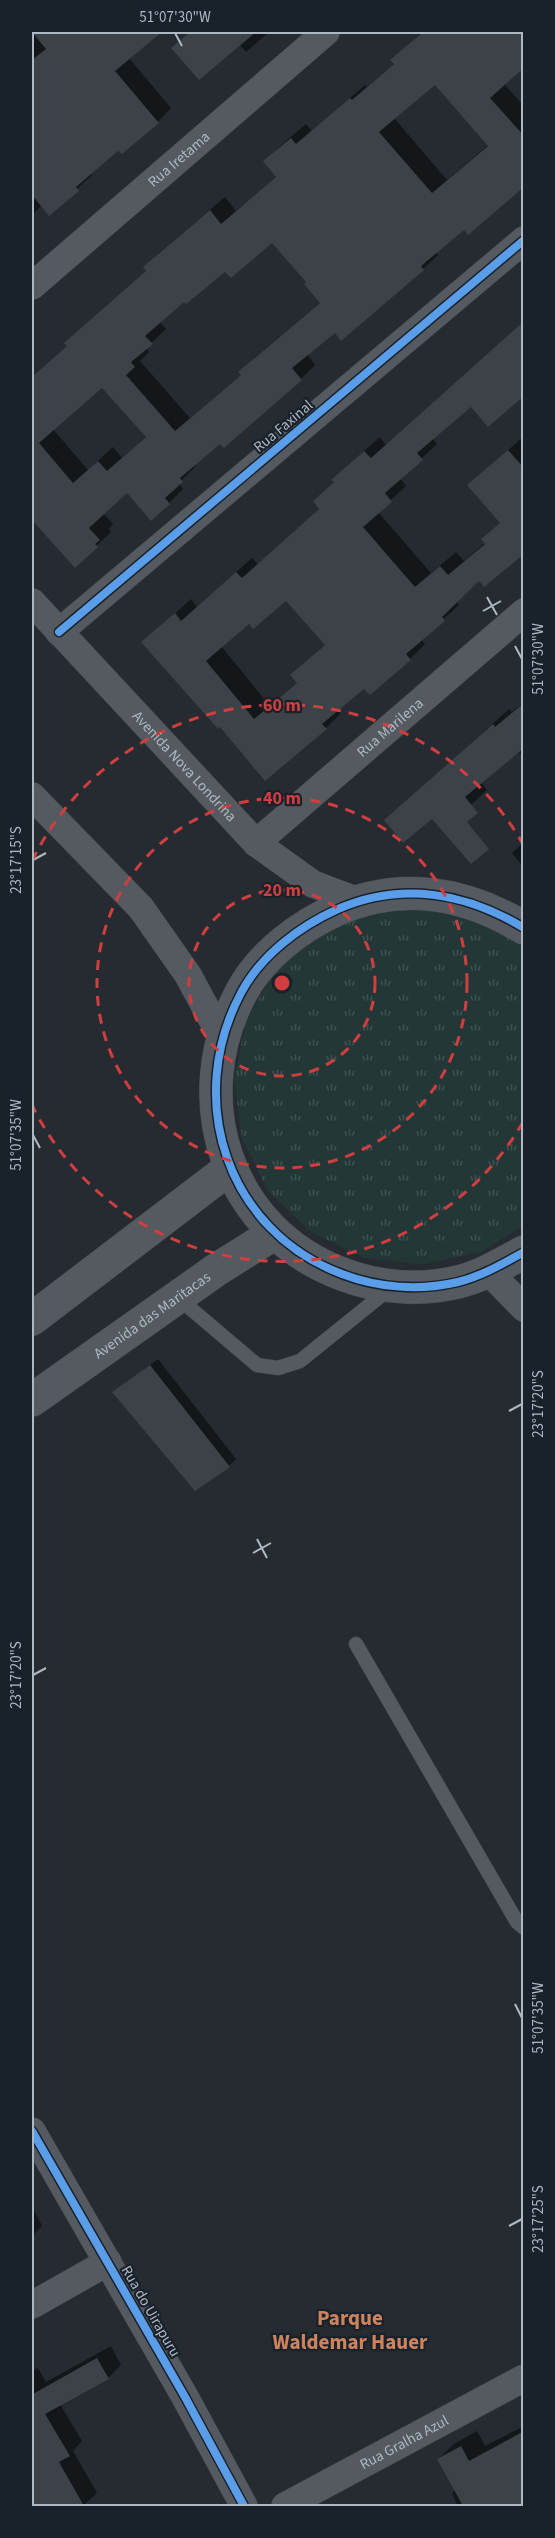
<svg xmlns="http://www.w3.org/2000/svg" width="555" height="2538" viewBox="0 0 555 2538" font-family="'Source Sans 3',sans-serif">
  <defs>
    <pattern id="grass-tufts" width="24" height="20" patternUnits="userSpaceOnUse" patternTransform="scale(1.5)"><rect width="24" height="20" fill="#233737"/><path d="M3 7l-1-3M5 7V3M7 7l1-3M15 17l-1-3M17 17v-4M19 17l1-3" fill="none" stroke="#405252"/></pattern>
  </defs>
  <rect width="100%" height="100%" fill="#252b31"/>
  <path fill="url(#grass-tufts)" d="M435 906 492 922 523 944V1226L481 1252 423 1264 364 1258 311 1232 268 1191 242 1138 234 1079 246 1021 275 970 320 931 375 909Z"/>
  <path fill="#0007" fill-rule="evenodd" d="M32 32H108L115 40 124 32H159L129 58 171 108 158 122 119 148 90 173 92 175 50 214 42 205 32 215V143L37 138 32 132Z
    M190 32H269L246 52 239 44 173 48Z
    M422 32H524V67L504 84 524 106V186L464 228 435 252 438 255 423 269 341 338 335 331 307 354 315 365 301 379 194 464 196 466 179 483 183 489 169 503 127 491 103 513 113 524 109 529 111 532 75 566 32 517V379L148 270 145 267 159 253 225 197 236 211 277 176 265 162 279 147 306 124 312 131 365 85 367 87 395 63 392 60ZM435 83 488 145 447 180 394 118ZM272 241 308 282 321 302 254 358 240 372 242 374 190 418 140 361 149 352 146 348 166 329 159 321 184 300 225 269ZM103 386 147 436 122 458 113 447 88 470 53 429Z
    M524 321V393L471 405 432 438 437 444 400 478 406 486 378 512 431 573 456 552 464 561 486 542 483 539 501 522 469 485 524 436V552L479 579 456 601 459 605 421 639 425 644 410 659 370 693 364 687 337 709 341 713 326 728 265 779 221 725 144 642 191 599 197 607 252 558 258 564 321 508 335 482 333 480 348 465 380 437 386 445ZM287 599 326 644 292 675 298 682 270 706 221 646 249 622Z
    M524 702V758L518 751 481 782 487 790 444 830 458 755 509 709 512 712Z
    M524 842V868L512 853Z
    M158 1359 236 1459 229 1466 114 1392Z
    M32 2206 42 2226 32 2236Z
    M111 2346 121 2365 108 2378 60 2404 82 2441 73 2451 97 2493 83 2506H32V2371L38 2368 46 2382Z
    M524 2426V2506H458L452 2494 455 2490 438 2459 454 2444 477 2431 485 2446Z"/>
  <path fill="#3d4248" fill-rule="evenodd" d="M32 32H162L115 71 159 123 122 154 118 151 76 187 79 191 49 216 32 195V60L46 49Z
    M190 32H256L199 80 171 48Z
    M423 32H524V68L490 98 524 136V187L468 235 464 230 421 266 424 270 341 341 335 333 292 368 302 380 224 448 220 444 180 478 183 482 165 498 170 504 151 521 127 493 89 528 100 540 95 544 98 547 75 568 32 520V377L67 346 64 343 146 271 143 267 210 210 221 224 276 177 263 161 291 138 296 144 350 98 352 100 394 64 390 60ZM435 85 488 146 432 193 379 132ZM272 243 306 282 304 284 320 303 238 372 241 375 175 431 126 375 135 367 131 362 153 344 145 336 184 302 186 304 225 272 231 278ZM102 388 146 437 107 471 98 461 73 483 39 443Z
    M524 321V396L488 427 471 407 417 453 423 460 385 493 392 502 363 527 415 587 440 566 448 575 485 544 481 539 500 523 467 485 508 450 524 468V554L484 587 479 581 442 617 445 621 406 654 411 660 370 695 364 689 322 724 327 729 265 781 220 727 218 729 141 642 175 613 181 621 236 572 242 578 319 509 313 501 334 482 331 480 364 451 371 458ZM286 601 325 645 290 675 297 683 254 719 206 661 249 624 253 629Z
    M524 703V748L465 797 478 813 467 822 489 849 471 864 432 819 403 843 384 820 493 724 495 727Z
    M150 1365 230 1467 195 1491 112 1392Z
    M97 2358 109 2379 45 2414 70 2456 59 2462 84 2506H32V2391L33 2394Z
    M524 2431V2506H463L437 2459 461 2446 469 2461Z"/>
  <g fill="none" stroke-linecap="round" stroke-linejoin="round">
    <defs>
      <path id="service" d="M177 1297 257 1365 278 1368 300 1361 388 1290
        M356 1644 517 1922 524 1928"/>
      <g id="minor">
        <path id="s1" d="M32 286 326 32"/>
        <path id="s2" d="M32 602 256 843 313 884 358 901"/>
        <path d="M59 632 524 240"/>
        <path d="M32 796 141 908 188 975 222 1038"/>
        <path id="s3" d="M256 843 524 612"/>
        <path d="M489 1272 524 1308"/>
        <path d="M32 2131 185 2397 244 2506"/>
        <path d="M32 2305 108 2262"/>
        <path id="s4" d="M285 2506 524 2378"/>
      </g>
      <g id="tertiary">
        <path d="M524 928C466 893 402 881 338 909 300 926 261 955 241 993 184 1100 227 1231 342 1274 378 1288 420 1291 458 1282 482 1276 502 1264 524 1252"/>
        <path d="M32 1319 230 1168"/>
        <path id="s5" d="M32 1400 216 1270 275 1233"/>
      </g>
    </defs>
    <use href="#service" stroke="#42474c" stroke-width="15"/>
    <use href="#minor" stroke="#42474c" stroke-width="28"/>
    <use href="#tertiary" stroke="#42474c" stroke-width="34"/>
    <use href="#service" stroke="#555a60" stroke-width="14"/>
    <use href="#minor" stroke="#555a60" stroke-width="27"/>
    <use href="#tertiary" stroke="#555a60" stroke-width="33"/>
    <defs>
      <path id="cycleway" d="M59 632 524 240
        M524 928C466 893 402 881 338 909 300 926 261 955 241 993 184 1100 227 1231 342 1274 378 1288 420 1291 458 1282 482 1276 502 1264 524 1252
        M32 2131 185 2397 244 2506"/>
    </defs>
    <use href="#cycleway" stroke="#19222b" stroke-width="11"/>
    <use href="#cycleway" stroke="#5a9eea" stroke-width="8"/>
  </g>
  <path fill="none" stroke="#aeb8c3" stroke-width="2" d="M175 33 182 46M487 597 497 615M483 611 501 601M515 646 522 659M33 860 46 853M33 1135 40 1148M509 1411 522 1404M257 1539 267 1558M253 1553 271 1543M33 1675 46 1668M515 2004 522 2018M509 2226 522 2219"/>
  <g fill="none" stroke="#d03e3f" stroke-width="3" stroke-dasharray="10 8">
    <circle cx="282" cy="983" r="93"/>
    <circle cx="282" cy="983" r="185"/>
    <path d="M523 1122A278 278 0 0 1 32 1105M32 861A278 278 0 0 1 523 844"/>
  </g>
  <g text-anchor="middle" stroke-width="4.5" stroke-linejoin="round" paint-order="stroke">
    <g font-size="15" fill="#aeb8c3" stroke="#19222b">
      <text dy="5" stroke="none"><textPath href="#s1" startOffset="194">Rua Iretama</textPath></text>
      <text transform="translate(283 426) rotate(-40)" y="5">Rua Faxinal</text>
      <text dy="5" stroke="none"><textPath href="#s3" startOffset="177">Rua Marilena</textPath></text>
      <text dy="5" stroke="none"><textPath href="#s2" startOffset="224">Avenida Nova Londrina</textPath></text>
      <text dy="5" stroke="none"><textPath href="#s5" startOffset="147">Avenida das Maritacas</textPath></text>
      <text transform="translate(151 2311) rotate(60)" y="5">Rua do Uirapuru</text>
      <text dy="5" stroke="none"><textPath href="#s4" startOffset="135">Rua Gralha Azul</textPath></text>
    </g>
    <g font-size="21" font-weight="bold" fill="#cf835d" stroke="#19222b">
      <text x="350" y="2325">Parque<tspan x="350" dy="24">Waldemar Hauer</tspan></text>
    </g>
  </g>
  <circle cx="282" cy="983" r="9" fill="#d03e3f" stroke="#19222b" stroke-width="3"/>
  <g font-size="18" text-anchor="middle" font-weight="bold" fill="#d03e3f" stroke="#19222b" stroke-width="4.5" stroke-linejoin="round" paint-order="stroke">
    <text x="282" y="711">60 m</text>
    <text x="282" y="804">40 m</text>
    <text x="282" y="896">20 m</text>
  </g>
  <rect width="555" height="2538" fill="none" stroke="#19222b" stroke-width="66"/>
  <rect x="33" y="33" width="489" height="2472" fill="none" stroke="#aeb8c3" stroke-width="2"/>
  <g font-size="15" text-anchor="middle" fill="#aeb8c3">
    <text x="175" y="22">51°07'30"W</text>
    <text transform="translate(538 659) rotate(-90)" y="5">51°07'30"W</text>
    <text transform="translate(16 860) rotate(-90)" y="5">23°17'15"S</text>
    <text transform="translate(16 1135) rotate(-90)" y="5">51°07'35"W</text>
    <text transform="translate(538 1404) rotate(-90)" y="5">23°17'20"S</text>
    <text transform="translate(16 1675) rotate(-90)" y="5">23°17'20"S</text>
    <text transform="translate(538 2018) rotate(-90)" y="5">51°07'35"W</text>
    <text transform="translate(538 2219) rotate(-90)" y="5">23°17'25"S</text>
  </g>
</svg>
